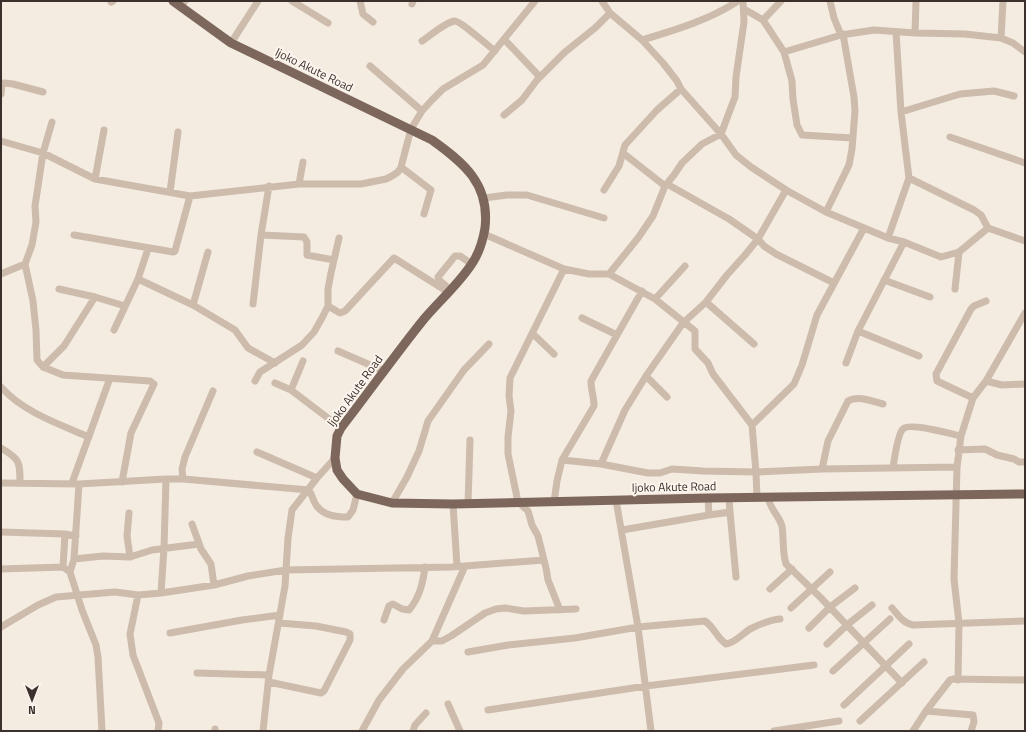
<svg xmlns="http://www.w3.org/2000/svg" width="1026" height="732" viewBox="0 0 1026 732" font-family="'Titillium Web',sans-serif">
  <rect width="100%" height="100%" fill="#f4ebe1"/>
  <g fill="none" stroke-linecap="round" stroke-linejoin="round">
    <path stroke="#cdbbac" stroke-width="7" d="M292 1 328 23
      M360 1 363 14 373 22
      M602 1 610 13 642 40 663 63 677 81 681 89 721 134 736 155 751 167 786 190 826 212 888 238 904 242 941 257 959 252 988 228
      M830 1 834 18 841 35
      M111 2 113 1
      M412 4 413 1
      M180 7 185 1
      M744 9 763 20 784 52 792 81 793 99 797 125 802 135 852 138
      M763 20 781 1
      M915 33 916 1
      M1001 38 1003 1
      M504 39 540 77
      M642 40C675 30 709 20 738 1
      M422 41C431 35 443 24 454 21 460 20 488 46 495 51
      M231 43 258 1
      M784 52 841 35 874 30 915 33 965 34 1001 38 1013 43 1025 52
      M370 66 422 111
      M1 94 2 84 4 83 13 84 43 92
      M901 112 960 94 994 91 1014 96
      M504 115 522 100 537 80 565 52 595 28 610 13
      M52 122 43 153 35 206 36 222 32 245 25 264 33 301 36 330 37 360 43 367 63 375 150 381 154 384 131 433 122 482
      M950 137 1025 163
      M1 141 43 153 95 179 190 196 299 184H361L386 179 392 176 398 172 401 167 411 129 422 111 432 100 443 89 483 65 535 1
      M623 153 665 186
      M401 167 431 190 424 214
      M909 178 974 210 981 215 988 228 1025 241
      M95 179 104 130
      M299 184 303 162
      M667 184 729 219 758 239 764 246 776 254 834 283
      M604 190 619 166 625 145 657 110 681 89
      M170 192 178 132
      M484 198 507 195H527L604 218
      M826 212 849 165 852 149 855 111 854 97 843 34
      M484 234 564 269 589 274H609L655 299 695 331V349L708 363 713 374 752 425 756 472 757 498
      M74 235 173 252 175 251 190 196
      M261 235 304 237 307 242V255L334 260
      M888 238 909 178 901 112 896 32
      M1 274 25 264
      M609 274 638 238 653 216 665 186 674 175 682 163 702 144 721 134 735 97 736 77 744 22 743 1
      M138 279 193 305 235 330 248 348 275 363
      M884 280 930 297
      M446 286 439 280 438 277 455 256H460L472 264
      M59 289 95 297 125 306
      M955 289 959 252
      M655 299 685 266
      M706 302 754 344
      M253 304 261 235 269 186
      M193 305 208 252
      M328 306 340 313 345 311 394 258 448 292
      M582 318 617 335
      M114 330 138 279 148 249
      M858 331 919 356
      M533 334 554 354
      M338 351 384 371
      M846 363 858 331 904 242
      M43 367 64 346 95 297
      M646 376 667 397
      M255 381 260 372 302 345 314 332 322 318 328 306V289L331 273 339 238
      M986 381 1002 385 1025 384
      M275 383 291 390 341 428
      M1 387C23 412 59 424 89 437
      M291 390 303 361
      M973 398 937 381 936 374 971 309 974 306 986 301
      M752 425 794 384 802 365 817 315 864 228
      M1 448C20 459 20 462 20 483
      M958 450 985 449 997 455 1014 459 1019 462H1025
      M257 452 317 478
      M562 460 601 464 648 473H660L672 469 703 471 756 472 822 469 957 467
      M601 464 625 410 646 376 683 323 706 302 727 275 745 255 758 239 786 190
      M893 468C894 461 898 433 903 429 909 422 951 434 961 436
      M822 469 828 441 848 401C858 395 872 401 883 404
      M183 479 182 469 185 457 213 391
      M1 483 79 484 166 479H183L309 490
      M72 483 110 378
      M79 484 74 559 70 572 82 610 96 645 98 657 102 731
      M309 490C312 495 313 500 316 505 323 516 337 517 348 517L353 510 357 494
      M768 498C771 510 779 516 782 526 784 539 782 551 786 564L821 598 902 683
      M616 500 638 627 651 731
      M554 502 557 481 562 460 594 406C594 397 591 390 591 381L642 291
      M392 503 407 477 419 451 428 421 464 370 489 344
      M453 504 457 566
      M468 504 470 440
      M730 512 736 577
      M709 515 730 512 729 498
      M192 524 201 549 211 564 214 585
      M622 530 709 515 708 498
      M1 532 65 534 76 536
      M130 557 152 550 199 544
      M74 559 103 556 130 557 127 536 129 513
      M63 567 65 534
      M1 569 63 567 70 572
      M770 589 792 569
      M161 593 164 548 166 479
      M138 595 130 634 133 655 159 723 158 731
      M791 608 830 572
      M892 608C898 615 903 623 913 625L1025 621
      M560 610 548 580 546 568 538 536 532 525 528 511 518 502 508 454V437L511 411 509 396 510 378 564 269
      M384 620 389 606 393 604 402 609 409 610C420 597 423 582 425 567
      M1 627 38 605 56 597 115 592 138 595 161 593 214 585 248 576 286 570 452 567 544 560
      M809 628 830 607 855 588
      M170 633 242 620 280 615
      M432 641H442L451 636 485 613 496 609 505 608 524 611 576 609
      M827 644 847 625 872 605
      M468 652 508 645 575 638 638 627 705 621C714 627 717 638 726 644 735 643 742 634 750 629 760 624 769 620 780 619
      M833 671 890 619
      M197 673 269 675
      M958 680 959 623 954 579 957 467 961 436 973 398 986 381 1025 313
      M269 682 321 693 324 691 350 640V634L346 632 316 626 279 623
      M448 704 460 731
      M844 705 909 644
      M488 710 646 686 814 665
      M926 711 973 715 974 722 971 731
      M860 721 924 662
      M215 731V729
      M263 731 269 675 285 586 288 538 292 510 317 478 335 458
      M362 731 379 700 403 669 432 641 465 566
      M413 731 415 725 426 713
      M774 731 839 721
      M913 731 926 711 950 680 953 679 1025 680"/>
    <path stroke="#7d675c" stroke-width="9" d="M173 1 231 43 432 140C464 163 490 184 485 228 483 240 480 251 473 262 460 283 440 300 424 319 395 355 369 392 341 428L337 436 335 458 337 470 343 479 357 494 392 503 453 504 708 498 1025 494"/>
  </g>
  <g text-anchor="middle" stroke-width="4" stroke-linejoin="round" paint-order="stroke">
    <g font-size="12" fill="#3b302b" stroke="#fbf5ee">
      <text transform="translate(314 70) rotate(26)" y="4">Ijoko Akute Road</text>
      <text transform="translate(355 391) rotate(-54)" y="4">Ijoko Akute Road</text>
      <text transform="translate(674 487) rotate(-1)" y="4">Ijoko Akute Road</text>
    </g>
  </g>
  <rect width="1026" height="732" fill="none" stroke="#3b302b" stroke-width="4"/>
  <g transform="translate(32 700) rotate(180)" stroke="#fbf5ee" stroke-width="3" paint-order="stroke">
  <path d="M0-3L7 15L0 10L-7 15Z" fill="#3b302b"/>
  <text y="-6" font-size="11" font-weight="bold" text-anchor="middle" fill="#3b302b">N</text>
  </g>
</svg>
